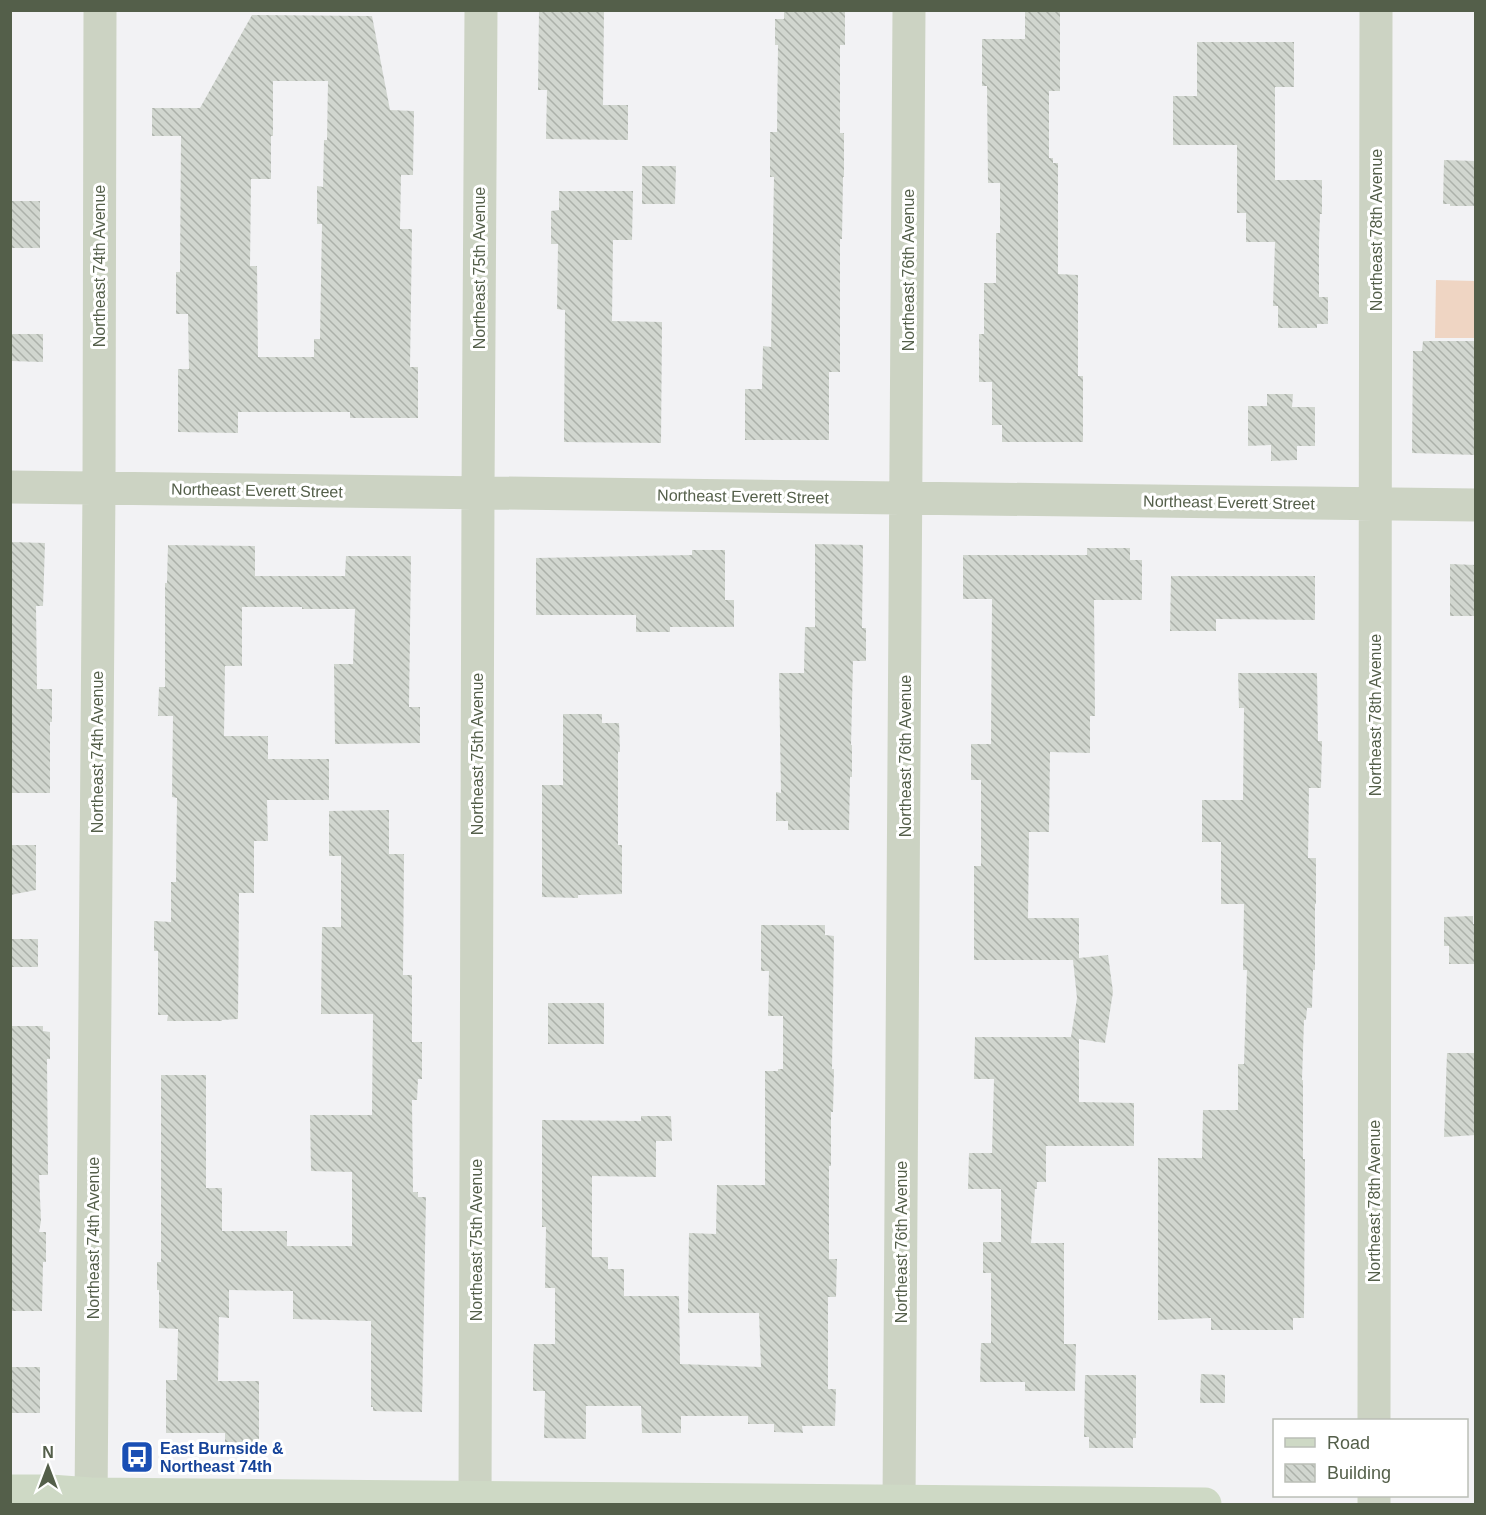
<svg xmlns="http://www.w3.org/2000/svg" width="1486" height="1515" viewBox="0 0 1486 1515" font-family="Arial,sans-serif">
  <defs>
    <pattern id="building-back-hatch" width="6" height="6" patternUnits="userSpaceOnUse" patternTransform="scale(1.5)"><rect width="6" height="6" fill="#d1d6cf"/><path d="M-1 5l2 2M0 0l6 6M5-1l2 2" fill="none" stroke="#acb1aa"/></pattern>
  </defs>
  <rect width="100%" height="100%" fill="#f2f2f4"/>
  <path fill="#efd5c3" d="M1436 280 1475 281V338H1435Z"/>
  <path fill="url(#building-back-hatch)" fill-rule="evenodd" d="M539 10H604L603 105H628V140L546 139 547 90H538Z
    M784 10H845V45H840V133H844V177H843L842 239H840V372H829V440H745V389H762L763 346 771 347 774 177H770V132H777L778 45H775V19H784Z
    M1025 10H1060V91H1049V158H1053V163H1058V274L1078 275V376H1083V442H1002V425H992V382H979V334H984V283H996V233H1000V183H988L987 86H982V39H1025Z
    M252 15 372 16 390 110 414 111 413 175H401L400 229H412L410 367H418V418H350V412H238V433L178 432V369H189L188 314H176V272H180L181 136H152V108H200ZM273 81H328L327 140H324L323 187 317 186V224H322L320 339H314V357H258L257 266H250L251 179H271V136H273Z
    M1197 42H1294V87H1275V180H1322V214H1320L1319 242V297H1328V324H1317V328H1278V306H1273L1275 242H1246V213H1237V145H1173V96H1197Z
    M1444 160 1476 161V206H1450V204H1443Z
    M642 166H676L675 204H642Z
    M559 191H633L632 240H613L612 321 662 322 661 443 564 442 565 310 557 309 558 244H551V211L559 210Z
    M10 201H40V248H10Z
    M10 334H43V362L10 361Z
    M1423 341H1476V455L1412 453 1413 351H1422Z
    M1267 394H1293L1292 407H1315V446H1297V460L1271 461V445L1248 446V406H1267Z
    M10 542 45 543 43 606H36L37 689H52V722H50V793H10Z
    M815 544 863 545 862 628H866V661H853L851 745H852V777H850L849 830H788V821H776V792L781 793 779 673H804L805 627H815Z
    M168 545 255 546V576H345L346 556H411L409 707H420V743L335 744 334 664H353L355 609H302V607H242V666H225L224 736H268V759H329V800H267L268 841H254V893H239L238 1019 222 1020V1021H167L168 1015H158V951H154V921L171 922V882H176L177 798 172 797 173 716H158L159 687H165V583H167Z
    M1087 548H1130V560H1142V600H1094L1095 716H1090V753L1050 752 1049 832H1029L1028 918H1079V958L1108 955 1113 992 1105 1043 1079 1039V1102L1134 1103V1146H1046V1182H1037V1189H1035L1031 1243H1064V1344H1076L1075 1391H1025V1382H980L981 1343H991V1273H983V1242H1001V1189H968L969 1153H992L994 1079H974L975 1037H1071L1077 998 1073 960H974V866H981V780H971V744H991L992 599H963V555H1087Z
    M692 550H725V600H734V627H670V632H636V615H536V558L692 555Z
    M1450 564 1476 565V616H1450Z
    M1171 576H1315V620L1216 619V631H1170Z
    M1238 673H1317L1318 741H1322L1321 788H1309L1308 858H1316V904H1315V970H1313L1312 1008H1307L1306 1020H1304L1302 1080H1303V1159H1305L1304 1318H1293V1330H1211V1318L1158 1320V1158H1202L1203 1110H1238V1064H1244L1247 970H1243L1244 904H1221V842H1202V800H1243L1244 708H1239Z
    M563 714H602V723H619L620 752H618V845H622V894L578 895V898L542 897V785H563Z
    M389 810V854H404L403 975H412V1042H422V1079H418L417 1100H412L413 1192H418V1197H426L422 1412 373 1411V1407H371V1321L293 1319V1291L229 1290V1318L219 1317 218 1381H259V1443L225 1442V1433H166V1380H177L178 1329 159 1328V1290H157V1262H161V1075H206V1188H222V1231H287V1246H352V1172L311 1171 310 1115H372L373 1014H321L322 927H341V856H329V811Z
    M10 845H36V890L10 895Z
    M1473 916V924H1476V964H1449V946H1444V917Z
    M761 925H825V935L834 936 832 1069H834L833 1112H831V1166H829V1259H837L836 1297H828V1389H836L835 1426H802L803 1433 774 1432V1424H748V1416H681V1433H642L641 1406H586V1439L544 1438 545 1391H533V1357L534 1344H555V1288H545L546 1227H542V1120L641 1121V1116H671L672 1141H656V1177L592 1176V1257H608V1269H624V1296H679L680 1364 761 1367 759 1313H688L689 1233 716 1234 717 1185H765V1071H778V1069H783V1016H768L769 971H761Z
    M10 939H38V967H10Z
    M548 1003H604V1044H548Z
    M10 1026H43V1031L50 1032V1059H47L48 1175H39L41 1221 39 1232H46V1262H43L42 1311H10Z
    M1447 1053H1476V1135L1444 1137Z
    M10 1367H40V1413H10Z
    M1201 1374 1225 1375V1403H1200Z
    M1085 1375H1136V1438H1133V1448H1089V1437H1084Z"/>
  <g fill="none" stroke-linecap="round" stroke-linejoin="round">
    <path stroke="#ccd3c3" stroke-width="33" d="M10 487 1476 505
      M1374 1420 1376 10
      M1374 1496V1504
      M91 1504 99 487 100 10
      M475 1504 478 493 481 10
      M899 1504 909 10"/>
    <path stroke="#ced9c5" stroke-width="33" d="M10 1491H50L91 1494 1205 1504"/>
  </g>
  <defs>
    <symbol id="bus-square" viewBox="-11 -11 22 22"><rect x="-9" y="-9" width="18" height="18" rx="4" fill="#1a4fb4" stroke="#fff"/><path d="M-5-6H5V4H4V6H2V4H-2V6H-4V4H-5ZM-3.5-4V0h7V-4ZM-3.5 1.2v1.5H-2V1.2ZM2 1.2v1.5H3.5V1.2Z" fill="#fff"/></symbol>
  </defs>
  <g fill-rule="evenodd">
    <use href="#bus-square" x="118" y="1438" width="38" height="38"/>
  </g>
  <g text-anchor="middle" stroke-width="6" stroke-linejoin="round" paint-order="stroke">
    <g font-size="16" fill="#545f4a" stroke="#fff">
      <text transform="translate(1376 230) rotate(-90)" y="6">Northeast 78th Avenue</text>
      <text transform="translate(99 266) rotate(-90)" y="6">Northeast 74th Avenue</text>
      <text transform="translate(479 268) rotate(-90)" y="6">Northeast 75th Avenue</text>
      <text transform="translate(908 270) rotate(-90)" y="6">Northeast 76th Avenue</text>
      <text transform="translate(257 490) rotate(1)" y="6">Northeast Everett Street</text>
      <text transform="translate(743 496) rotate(1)" y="6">Northeast Everett Street</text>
      <text transform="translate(1229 502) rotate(1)" y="6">Northeast Everett Street</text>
      <text transform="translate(1375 715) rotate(-90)" y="6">Northeast 78th Avenue</text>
      <text transform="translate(97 752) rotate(-90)" y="6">Northeast 74th Avenue</text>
      <text transform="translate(477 754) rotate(-90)" y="6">Northeast 75th Avenue</text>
      <text transform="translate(905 756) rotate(-90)" y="6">Northeast 76th Avenue</text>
      <text transform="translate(1374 1201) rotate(-90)" y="6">Northeast 78th Avenue</text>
      <text transform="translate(93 1238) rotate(-90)" y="6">Northeast 74th Avenue</text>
      <text transform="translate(476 1240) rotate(-90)" y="6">Northeast 75th Avenue</text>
      <text transform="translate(901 1242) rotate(-90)" y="6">Northeast 76th Avenue</text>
    </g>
    <g font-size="16" font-weight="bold" fill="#164399" stroke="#fff" text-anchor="start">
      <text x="160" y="1454">East Burnside &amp;<tspan x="160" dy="18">Northeast 74th</tspan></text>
    </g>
  </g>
  <rect width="1486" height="1515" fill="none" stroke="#545f4a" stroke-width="24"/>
  <rect x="1273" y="1419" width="195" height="78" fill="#ffffff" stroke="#bbbfb7" stroke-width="1.5"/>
  <rect x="1285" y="1438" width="30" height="9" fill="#ced9c5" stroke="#bbbfb7" stroke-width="1.5"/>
  <text x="1327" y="1449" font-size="18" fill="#545f4a">Road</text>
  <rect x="1285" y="1464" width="30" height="18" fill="url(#building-back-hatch)" stroke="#bbbfb7" stroke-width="1.5"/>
  <text x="1327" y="1479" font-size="18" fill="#545f4a">Building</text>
  <g transform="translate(48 1467)" stroke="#ffffff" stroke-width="4.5" paint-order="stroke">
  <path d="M0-4.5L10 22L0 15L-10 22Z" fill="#545f4a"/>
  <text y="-9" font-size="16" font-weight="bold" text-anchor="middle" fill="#545f4a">N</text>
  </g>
</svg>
